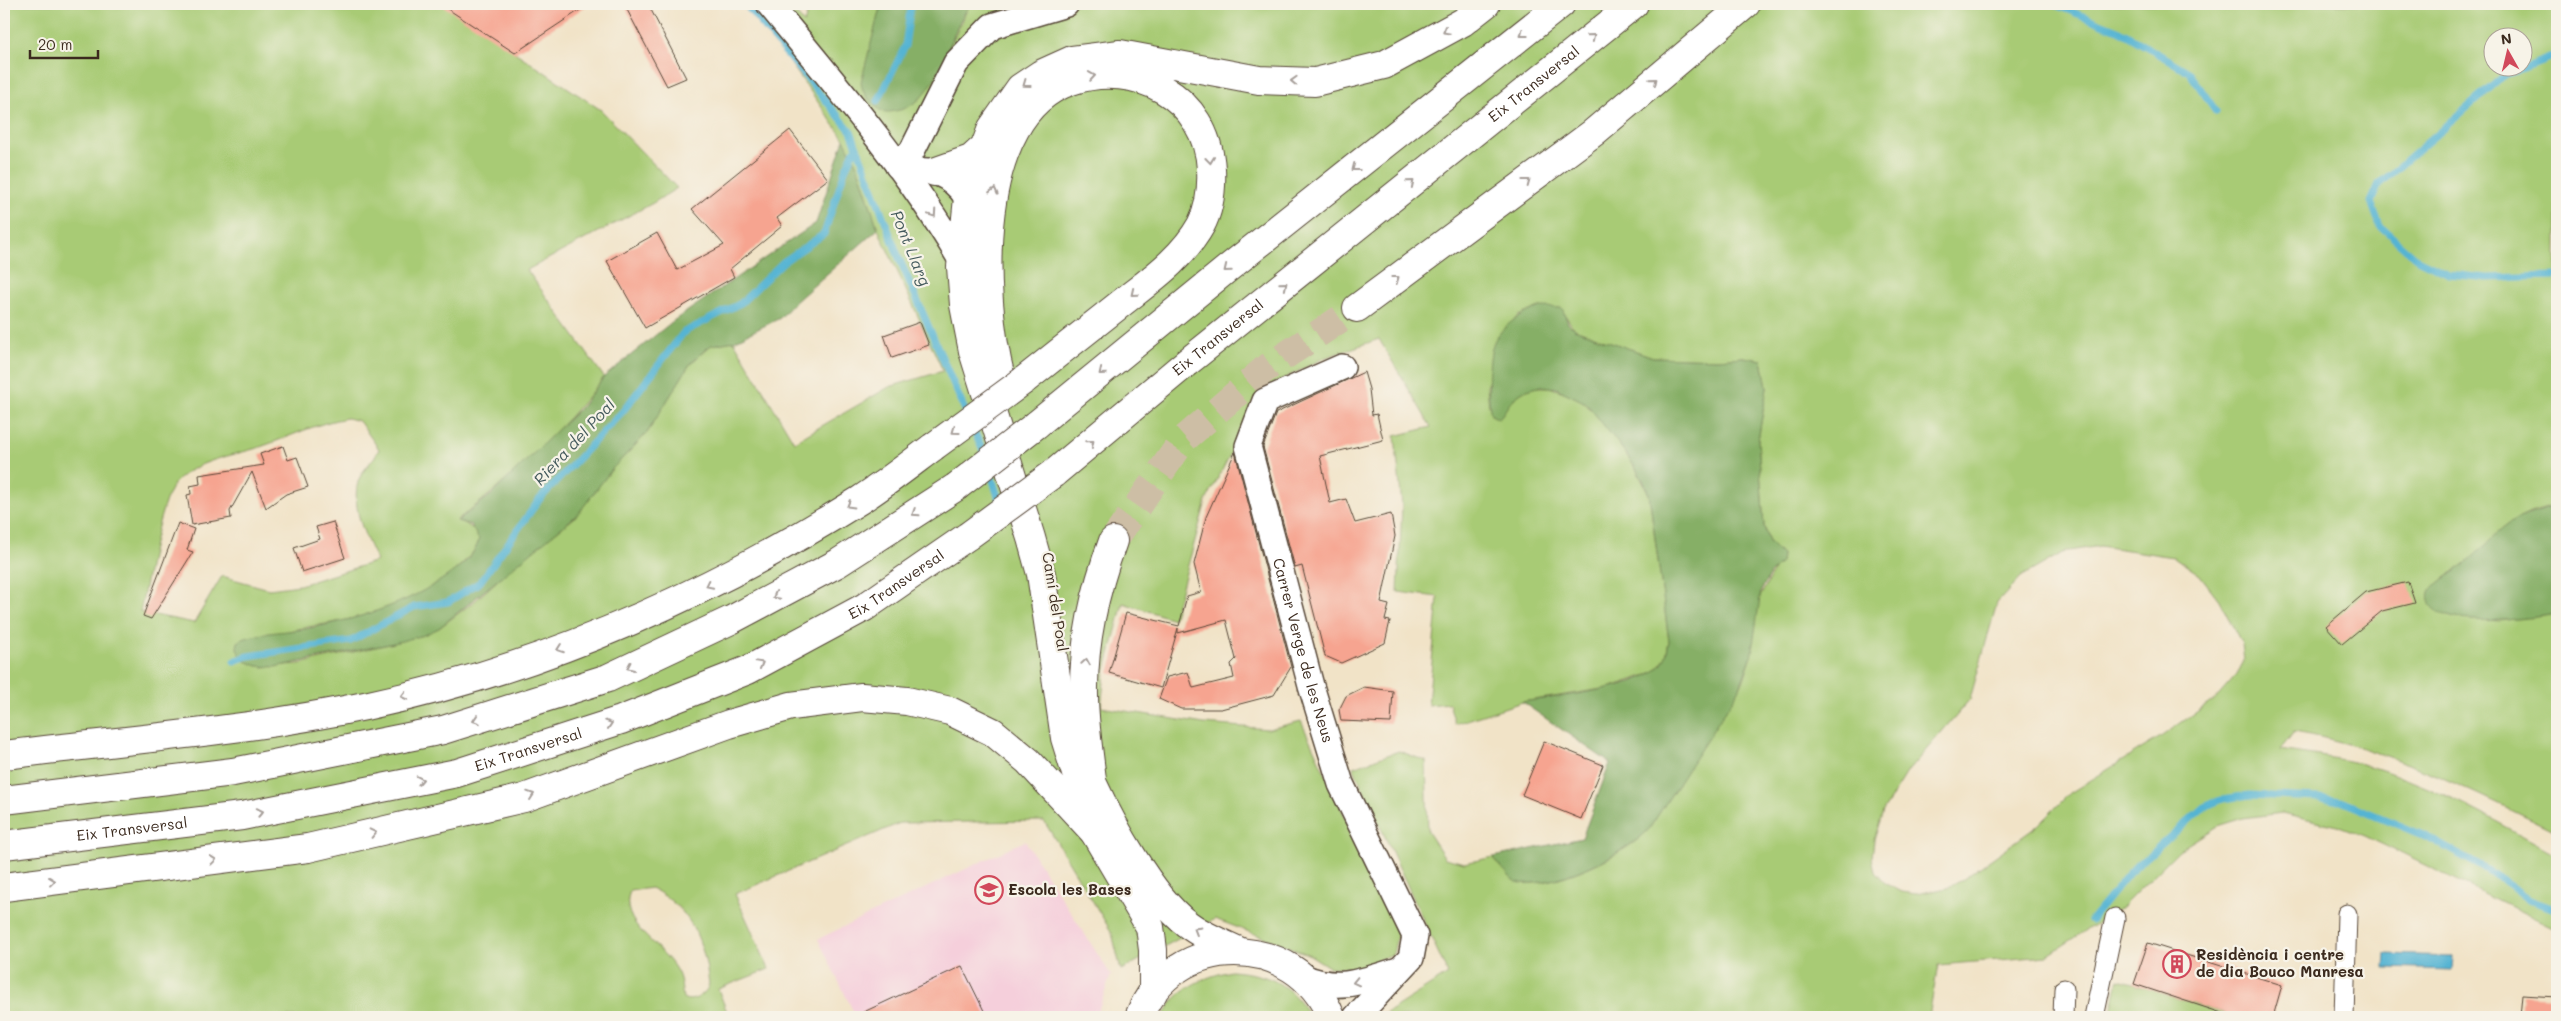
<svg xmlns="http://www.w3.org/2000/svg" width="2561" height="1021" viewBox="0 0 2561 1021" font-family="Mali,sans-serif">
  <rect width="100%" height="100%" fill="#f7f3e8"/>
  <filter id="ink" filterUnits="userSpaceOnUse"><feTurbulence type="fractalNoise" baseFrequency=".02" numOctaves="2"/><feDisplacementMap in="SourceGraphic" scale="10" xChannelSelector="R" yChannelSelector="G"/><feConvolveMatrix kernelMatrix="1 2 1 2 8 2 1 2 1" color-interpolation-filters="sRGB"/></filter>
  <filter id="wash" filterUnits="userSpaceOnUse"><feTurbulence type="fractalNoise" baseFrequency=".0096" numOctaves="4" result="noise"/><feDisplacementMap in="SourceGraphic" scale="20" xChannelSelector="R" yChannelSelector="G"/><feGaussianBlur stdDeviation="1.12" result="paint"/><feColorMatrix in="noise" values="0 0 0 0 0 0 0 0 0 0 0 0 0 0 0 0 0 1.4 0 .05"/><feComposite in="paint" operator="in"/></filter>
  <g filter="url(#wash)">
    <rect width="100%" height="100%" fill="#f1e3c7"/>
    <path fill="#f5cfdb" d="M1025 841 1111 975 1098 1011 1086 1017H856L818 939Z"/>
    <path fill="#a8cb74" stroke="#727a49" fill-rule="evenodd" d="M4 4H443L601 110 677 188 653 203 527 270 604 377C562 430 511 480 457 520 471 527 488 533 473 552 444 588 393 609 350 619 327 625 304 626 282 633L262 667 299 664 394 643 439 628 476 600 522 558 573 519 612 469 647 433 690 364 711 345 734 341 794 442 889 387 943 371 878 229 858 168 844 139 777 44 743 4H787L804 23 810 4H881L867 61 863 91 870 101 919 100C941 72 954 35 970 4H2557V505L2530 513 2508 524 2466 564 2444 578 2431 592 2448 616 2499 621 2557 614V832C2473 791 2387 747 2294 732L2280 750C2315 756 2352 759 2385 771 2445 792 2502 824 2557 855V929L2365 836 2342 827 2282 813 2243 818 2217 826 2179 850 2123 906 2047 956 1938 965 1929 1017H1383V1015L1448 974 1353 767 1399 751 1426 761 1428 832 1445 858 1464 863 1494 857C1496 863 1498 865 1503 869 1510 875 1514 881 1525 883 1556 886 1629 853 1649 829L1743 682 1751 658 1759 599 1782 555 1769 542 1764 526 1758 440 1767 388 1762 360 1743 357 1718 359 1653 357 1574 329 1565 315 1540 307 1518 316 1501 333 1487 386 1489 407 1507 406 1518 395 1532 387H1549L1579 397 1601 420 1634 465 1649 494 1669 641 1666 658 1656 670 1647 675 1608 688 1522 702 1455 724 1449 703 1428 705 1438 597 1398 592 1402 506 1395 436 1431 427 1379 339 1324 358 1265 388 1206 501 1173 619 1123 603 1105 673 1101 707 1204 724 1269 729 1301 721 1398 932 1393 954 1359 968 1329 967 1310 955 1215 919 1121 970 1112 933 1044 821 900 823 735 894 769 969 718 989 729 1017H4ZM2494 38H2524V68H2494ZM347 418 359 421 379 449C374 461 362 469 358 482 351 508 366 539 377 561L300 585 269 589 222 576 194 623 140 612C146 585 159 503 174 484 194 460 233 456 260 447 290 437 316 423 347 418ZM2100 546 2174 557 2200 575 2219 600 2242 644 2244 661 2237 674 2214 700 2159 738 2070 793 2036 827 1962 880 1948 888 1916 894 1902 892 1885 883 1875 872 1872 857 1874 840 1883 811 1908 771 1970 699 1997 603 2021 577 2064 552ZM651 888C691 908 704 941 709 984 707 994 692 1004 683 998 681 987 682 978 675 968 662 945 617 923 630 891Z
      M1231 971C1269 974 1290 983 1310 1017H1163C1175 989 1203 977 1231 971Z
      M2118 980 2134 984 2234 1017H2110Z"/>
    <path fill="#86af66" stroke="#606c42" d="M881 4H970C966 12 960 19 957 28 944 56 932 106 895 111 890 112 885 113 880 110 870 103 862 93 861 82Z
      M844 139 858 168 878 229 794 303 780 318 734 341 712 345 707 348 690 364 647 433 612 469 578 514 439 628 424 635 394 643 275 667 257 666 241 659 237 648 238 642 243 639C262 632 284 632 304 629 355 620 407 605 450 574 461 566 475 555 479 540L471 525 457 521 492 494 582 406 604 377 673 321 816 223Z
      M1540 307 1562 308 1568 323 1574 329 1653 357 1718 359 1743 357 1762 360 1767 388 1758 440 1764 527 1769 542 1782 555 1781 563 1770 574 1761 591 1751 658 1739 690 1649 829C1629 853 1547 891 1516 882 1510 879 1508 873 1503 869 1498 865 1496 863 1494 857L1582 838 1610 763 1522 702C1554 697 1634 689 1657 669 1666 662 1667 652 1669 641L1649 494 1643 480 1625 452 1586 403 1556 388 1541 386 1524 391 1512 400 1499 419 1491 415C1487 399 1487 351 1496 338 1507 322 1523 313 1540 307Z
      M2557 505V614C2531 618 2449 630 2432 606 2430 602 2428 596 2431 591 2438 579 2456 572 2466 563 2481 551 2492 535 2508 524 2523 514 2541 512 2557 505Z"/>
    <path fill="#54b4d3" stroke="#486f78" d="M2386 954 2453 956 2452 970 2385 968Z"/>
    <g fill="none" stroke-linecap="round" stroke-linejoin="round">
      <path stroke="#54b4d3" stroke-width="7" d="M745 4 851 131 899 258 967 415
        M2053 4 2120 31 2189 72 2216 111
        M2557 55 2505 75 2379 184 2371 202 2380 226 2417 259 2449 274 2488 278 2557 276
        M878 101 905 46 911 4
        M971 424 986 458
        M989 468 1001 506
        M234 661 248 656 351 641 414 607 448 602 480 582 539 500 623 411 684 332 741 303 783 262 824 234 845 170 854 151
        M2091 920 2130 872 2204 807 2223 799 2250 795 2320 798 2341 801 2423 835 2487 870 2530 900 2557 910"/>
    </g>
    <g id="blocks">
      <path fill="#f6a490" d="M440 4H589L515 53Z
        M624 4H648L686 78 667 86Z
        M790 130 828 179 777 218 782 226 730 269 734 277 645 328 607 261 657 233 677 270 724 245 692 209Z
        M920 322 929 345 892 358 884 335Z
        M1364 372 1369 389 1372 415 1377 414 1383 440 1320 456 1330 503 1346 499 1355 523 1391 514 1395 536 1381 603 1389 605 1385 620 1390 621 1385 643 1341 663 1325 656 1302 566 1295 568 1263 447 1276 413Z
        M283 446 288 460 297 457 308 487 286 494 266 508 252 472 230 511 231 518 192 525 187 495 191 494 190 486 200 484 199 475 264 465 260 454Z
        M1235 452 1291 667 1274 695 1221 709H1181L1159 699 1167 677 1188 672 1193 688 1234 678 1231 664 1236 659 1226 620 1178 633V628L1161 688 1109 673 1126 613 1179 626 1187 596 1201 592 1194 564 1206 517Z
        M333 522 345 558 302 572 294 548 320 539 316 527Z
        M178 523 194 529 187 550 193 552 151 619 143 616Z
        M2408 582 2415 603 2382 611 2342 644 2326 626 2366 592Z
        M1364 687 1393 691 1391 723 1341 721 1339 710 1346 696Z
        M1544 741 1603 765 1581 819 1522 795Z
        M2148 943 2282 985 2273 1017H2234L2134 984Z
        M962 966 987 1017H853Z
        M2522 995 2557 997V1017H2520Z"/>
    </g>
  </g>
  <g filter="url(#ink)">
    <use href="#blocks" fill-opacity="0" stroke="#564637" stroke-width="1"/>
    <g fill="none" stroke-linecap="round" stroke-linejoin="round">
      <path stroke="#cdbea5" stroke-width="28" stroke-dasharray="28 14" stroke-linecap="butt" d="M1113 541 1183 440 1265 369 1357 308"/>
      <defs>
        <path id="pedestrian" d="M2063 1017 2064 989
          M2094 1017 2115 918
          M2344 1017 2347 914"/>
        <g id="minor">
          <path d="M769 4C837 86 907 168 961 260"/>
          <path d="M898 166 912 151 956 63 992 26 1066 4"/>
          <path d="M920 171C945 169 968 190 973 214"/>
          <path id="s1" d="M1342 367 1265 401 1248 446 1311 686 1341 784 1415 936 1411 958 1356 1017"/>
          <path d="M1303 977C1339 992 1363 981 1398 970"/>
        </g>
        <path id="tertiary" d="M968 198 961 267 964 305 973 351 1031 538 1041 574 1065 738 1094 832 1150 927 1153 950V993
          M1094 786C1112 825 1152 897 1186 923 1202 936 1222 943 1241 952
          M1139 1017C1173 930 1297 931 1331 1017"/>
        <path id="trunk" d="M934 172 971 159 983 148
          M968 198 972 181 992 128 1020 88 1041 74 1072 60 1120 54 1259 80 1315 82 1384 65 1463 22 1486 4
          M1357 308 1593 133 1746 4
          M1001 378C980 298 971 114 1071 81 1136 59 1207 97 1211 169 1212 188 1210 208 1201 225 1182 259 1149 281 1119 305 1087 330 1055 356 1023 381
          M4 755C124 740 246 731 365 706 541 669 708 595 860 500 885 484 909 465 933 447
          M1092 780C1089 752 1084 723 1084 695 1083 643 1095 590 1113 541
          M4 887 308 848 524 798 729 724 791 706 862 697 907 701 950 711 993 732 1028 761 1094 832"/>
        <g id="motorway">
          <path d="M1036 425 1227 269 1561 4"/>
          <path id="s2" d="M1053 474 1185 364 1634 4"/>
          <path d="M4 800 233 772 443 730 608 678 731 620 838 563 956 487"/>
          <path id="s3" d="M4 845 242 816 457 773 621 720 748 670 865 607 968 536"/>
        </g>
      </defs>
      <use href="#pedestrian" stroke="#564637" stroke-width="21"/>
      <use href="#minor" stroke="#564637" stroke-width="28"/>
      <use href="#tertiary" stroke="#564637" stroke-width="30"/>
      <use href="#trunk" stroke="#564637" stroke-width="30"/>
      <use href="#motorway" stroke="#564637" stroke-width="30"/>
      <use href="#pedestrian" stroke="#fff" stroke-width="19"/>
      <use href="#minor" stroke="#fff" stroke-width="25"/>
      <use href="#tertiary" stroke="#fff" stroke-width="28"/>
      <use href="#trunk" stroke="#fff" stroke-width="28"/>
      <use href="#motorway" stroke="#fff" stroke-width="28"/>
      <defs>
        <path id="trunk-bridge" d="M933 447 1023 381"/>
        <path id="motorway-bridge" d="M956 487 1036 425
          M968 536 1053 474"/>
      </defs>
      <use href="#trunk-bridge" stroke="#564637" stroke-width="30" stroke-linecap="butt"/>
      <use href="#motorway-bridge" stroke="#564637" stroke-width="30" stroke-linecap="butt"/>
      <use href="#trunk-bridge" stroke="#fff" stroke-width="28"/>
      <use href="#motorway-bridge" stroke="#fff" stroke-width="28"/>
    </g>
    <defs><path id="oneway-chevron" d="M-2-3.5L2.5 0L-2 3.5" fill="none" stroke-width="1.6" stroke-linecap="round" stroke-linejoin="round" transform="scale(1.25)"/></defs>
    <g stroke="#a79f9a">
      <use href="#oneway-chevron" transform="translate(1446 31) rotate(151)"/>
      <use href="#oneway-chevron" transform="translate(1523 34) rotate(142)"/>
      <use href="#oneway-chevron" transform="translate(1592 37) rotate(-39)"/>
      <use href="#oneway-chevron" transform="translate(1092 76) rotate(-9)"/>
      <use href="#oneway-chevron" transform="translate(1294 81) rotate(-178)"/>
      <use href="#oneway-chevron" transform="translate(1654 81) rotate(-40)"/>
      <use href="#oneway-chevron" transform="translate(1026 84) rotate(144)"/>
      <use href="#oneway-chevron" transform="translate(1210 160) rotate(84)"/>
      <use href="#oneway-chevron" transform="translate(1355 168) rotate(142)"/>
      <use href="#oneway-chevron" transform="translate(1527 182) rotate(-37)"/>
      <use href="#oneway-chevron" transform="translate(1411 183) rotate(-39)"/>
      <use href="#oneway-chevron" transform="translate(994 191) rotate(-76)"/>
      <use href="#oneway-chevron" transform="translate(933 214) rotate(56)"/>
      <use href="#oneway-chevron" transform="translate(1227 269) rotate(141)"/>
      <use href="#oneway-chevron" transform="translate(1396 279) rotate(-37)"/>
      <use href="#oneway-chevron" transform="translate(1284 285) rotate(-39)"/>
      <use href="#oneway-chevron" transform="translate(1134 293) rotate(141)"/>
      <use href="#oneway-chevron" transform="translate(1102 372) rotate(141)"/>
      <use href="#oneway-chevron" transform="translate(955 431) rotate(144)"/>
      <use href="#oneway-chevron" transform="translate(1091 443) rotate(-40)"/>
      <use href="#oneway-chevron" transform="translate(850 505) rotate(149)"/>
      <use href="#oneway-chevron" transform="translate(915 513) rotate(147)"/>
      <use href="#oneway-chevron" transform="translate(709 585) rotate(154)"/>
      <use href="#oneway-chevron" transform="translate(776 596) rotate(152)"/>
      <use href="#oneway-chevron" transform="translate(560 649) rotate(160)"/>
      <use href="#oneway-chevron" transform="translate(1086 662) rotate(-81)"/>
      <use href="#oneway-chevron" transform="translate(760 664) rotate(-29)"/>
      <use href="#oneway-chevron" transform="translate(630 667) rotate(155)"/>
      <use href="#oneway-chevron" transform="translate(404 696) rotate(166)"/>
      <use href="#oneway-chevron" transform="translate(476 720) rotate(162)"/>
      <use href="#oneway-chevron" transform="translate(609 724) rotate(-18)"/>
      <use href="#oneway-chevron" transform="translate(420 780) rotate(-11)"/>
      <use href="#oneway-chevron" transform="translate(531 795) rotate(-19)"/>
      <use href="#oneway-chevron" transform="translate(260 812) rotate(-11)"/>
      <use href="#oneway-chevron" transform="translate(373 833) rotate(-13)"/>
      <use href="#oneway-chevron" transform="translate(213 860) rotate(-7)"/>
      <use href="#oneway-chevron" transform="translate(52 881) rotate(-7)"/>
      <use href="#oneway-chevron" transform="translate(1197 930) rotate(-149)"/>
      <use href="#oneway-chevron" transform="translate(1356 982) rotate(167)"/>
    </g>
  </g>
  <defs>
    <symbol id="school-ring" viewBox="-11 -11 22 22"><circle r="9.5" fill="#f7f3e8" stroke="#d1495b" stroke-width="1.5"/><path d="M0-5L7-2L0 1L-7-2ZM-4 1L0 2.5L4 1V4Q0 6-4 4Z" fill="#d1495b"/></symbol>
    <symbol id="building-ring" viewBox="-11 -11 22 22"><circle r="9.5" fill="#f7f3e8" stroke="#d1495b" stroke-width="1.5"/><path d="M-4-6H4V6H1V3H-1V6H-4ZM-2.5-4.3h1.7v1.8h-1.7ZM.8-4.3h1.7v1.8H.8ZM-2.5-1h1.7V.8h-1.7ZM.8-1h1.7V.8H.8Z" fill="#d1495b"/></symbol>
  </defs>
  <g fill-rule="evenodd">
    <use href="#school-ring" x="973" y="874" width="32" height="32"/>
    <use href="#building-ring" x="2161" y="948" width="32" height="32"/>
  </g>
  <g text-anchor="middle" stroke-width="4.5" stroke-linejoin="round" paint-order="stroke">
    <g font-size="15" fill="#3b2a1e" stroke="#f7f3e8">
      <text dy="5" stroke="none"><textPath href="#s2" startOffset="619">Eix Transversal</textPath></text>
      <text dy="5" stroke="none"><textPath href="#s2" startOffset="214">Eix Transversal</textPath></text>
      <text dy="5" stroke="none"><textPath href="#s3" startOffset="939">Eix Transversal</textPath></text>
      <text transform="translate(1055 602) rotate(81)" y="5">Camí del Poal</text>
      <text dy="5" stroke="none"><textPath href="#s1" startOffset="344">Carrer Verge de les Neus</textPath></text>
      <text dy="5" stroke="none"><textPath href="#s3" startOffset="534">Eix Transversal</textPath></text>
      <text dy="5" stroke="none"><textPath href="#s3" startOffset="129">Eix Transversal</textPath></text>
    </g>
    <g font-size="15" font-weight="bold" fill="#3b2a1e" stroke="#f7f3e8" text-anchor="start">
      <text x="1008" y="895">Escola les Bases</text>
      <text x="2196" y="960">Residència i centre<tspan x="2196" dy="17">de dia Bouco Manresa</tspan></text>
    </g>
    <g font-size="16" font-style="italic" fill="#445a5d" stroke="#f7f3e8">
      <text transform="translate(911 248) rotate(68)" y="6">Pont Llarg</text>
      <text transform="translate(574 442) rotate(-47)" y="6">Riera del Poal</text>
    </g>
  </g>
  <rect width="2561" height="1021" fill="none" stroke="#f7f3e8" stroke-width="20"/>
  <g transform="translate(2508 52) rotate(352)"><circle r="24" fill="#f7f3e8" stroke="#aca397"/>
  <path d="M0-4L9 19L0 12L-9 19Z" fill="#d1495b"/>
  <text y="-8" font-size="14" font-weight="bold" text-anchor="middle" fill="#3b2a1e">N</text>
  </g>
  <path d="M30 50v8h68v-8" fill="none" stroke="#3b2a1e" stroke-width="2.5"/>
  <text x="38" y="50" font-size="15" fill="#3b2a1e" stroke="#f7f3e8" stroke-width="4" paint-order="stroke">20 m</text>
</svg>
